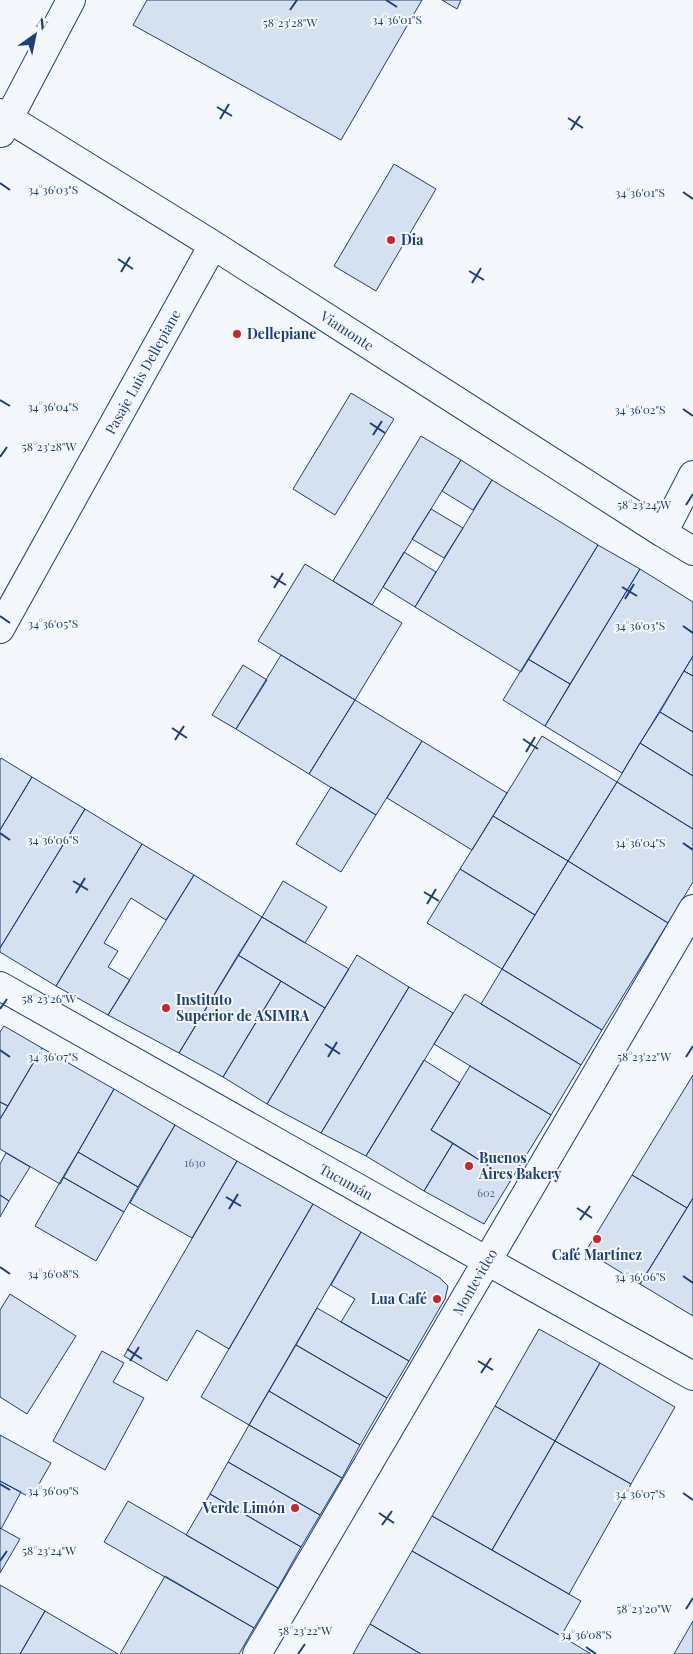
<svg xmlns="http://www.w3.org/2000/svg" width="693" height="1654" viewBox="0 0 693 1654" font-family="'Playfair Display',serif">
  <rect width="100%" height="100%" fill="#f4f7fb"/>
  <path fill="#d5e0f0" stroke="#1d3f73" d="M147 0H422L341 140 133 25Z
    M442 0H461L457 9Z
    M394 164 436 189 376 291 334 266Z
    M351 393 394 419 335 515 293 489Z
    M421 436 461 460 372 605 333 581Z
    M461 460 492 480 473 510 442 491Z
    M492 480 598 545 521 672 415 607Z
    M431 509 463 528 444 558 412 539Z
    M598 545 640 569 570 684 528 659Z
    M404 552 436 572 415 607 383 587Z
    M305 564 402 623 355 700 258 641Z
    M640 569 693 602V656L622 773 545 726Z
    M281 655 355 700 309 774 236 729Z
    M693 656V676L684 671Z
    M528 659 570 684 545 726 503 700Z
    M243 665 267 680 236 729 212 715Z
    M684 671 693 676V732L660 712Z
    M355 700 422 741 376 815 309 774Z
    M660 712 693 732V776L640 743Z
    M542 736 617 782 568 861 493 816Z
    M422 741 507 793 472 850 387 798Z
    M640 743 693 776V829L617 782Z
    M1 758 32 777 0 830V760Z
    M32 777 85 809 0 948V830Z
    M617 782 693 829V882L668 923 568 861Z
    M331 787 376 815 341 872 296 844Z
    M85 809 142 844 56 986 0 952V948Z
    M493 816 568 861 535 915 460 869Z
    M142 844 194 875 166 920 131 898 104 943 118 951 108 967 130 980 108 1015 56 986Z
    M568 861 668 923 602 1030 502 969Z
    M460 869 535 915 502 969 427 923Z
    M194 875 262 917 179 1053 108 1015Z
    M283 881 327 907 305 943 262 917Z
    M262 917 349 969 325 1008 238 955Z
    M238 955 281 981 223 1077 179 1053Z
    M357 955 409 987 321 1133 267 1104Z
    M502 969 602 1030 581 1065 481 1004Z
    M281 981 325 1008 267 1104 223 1077Z
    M409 987 453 1013 366 1156 321 1133Z
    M465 994 581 1065 551 1115 434 1044Z
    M4 1026 42 1048 8 1106 0 1102V1032Z
    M42 1048 114 1089 60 1184 0 1149V1119Z
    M424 1060 460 1083 431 1130 453 1143 424 1191 366 1156Z
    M470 1066 551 1115 511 1180 431 1130Z
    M693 1075V1198L687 1208 632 1175Z
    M114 1089 175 1125 138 1187 78 1152Z
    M0 1102 8 1106 0 1119Z
    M175 1125 237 1161 192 1238 130 1203Z
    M453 1143 511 1180 484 1224 424 1191Z
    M78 1152 138 1187 124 1212 63 1177Z
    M6 1153 30 1167 9 1201 0 1195V1164Z
    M237 1161 313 1204 229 1349 197 1330 167 1381 124 1356Z
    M632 1175 687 1208 640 1284 586 1251Z
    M63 1177 124 1212 96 1261 35 1226Z
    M0 1195 9 1201 0 1217Z
    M693 1198V1316L640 1284Z
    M313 1204 361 1232 249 1425 201 1397Z
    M361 1232 440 1278 448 1286 445 1299 409 1361 341 1322 355 1299 331 1285Z
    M10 1294 76 1336 27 1414 0 1397V1310Z
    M317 1308 409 1361 387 1398 296 1345Z
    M539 1329 600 1363 555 1441 495 1406Z
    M296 1345 387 1398 360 1445 269 1391Z
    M102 1351 124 1363 113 1382 144 1398 105 1470 53 1441Z
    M600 1363 675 1407 631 1484 555 1441Z
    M269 1391 360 1445 342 1478 249 1425Z
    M495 1406 555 1441 492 1550 432 1516Z
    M249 1425 342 1478 320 1515 228 1462Z
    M0 1435 51 1463 31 1498 0 1481Z
    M555 1441 631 1484 569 1594 492 1550Z
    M228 1462 320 1515 301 1547 210 1494Z
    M0 1481 21 1492 1 1529 0 1528Z
    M210 1494 301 1547 278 1588 186 1535Z
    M128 1501 278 1588 254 1628 104 1542Z
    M432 1516 581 1601 561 1636 412 1551Z
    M0 1528 20 1539 0 1573Z
    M412 1551 561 1636 591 1654H421L370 1624Z
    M165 1576 254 1628 239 1654H120Z
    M0 1585 45 1611 20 1654H0Z
    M45 1611 118 1654H20Z
    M693 1621V1654H674Z
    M370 1624 421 1654H353Z"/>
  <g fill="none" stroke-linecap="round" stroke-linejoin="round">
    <defs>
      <path id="street" d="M0 113 213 245 663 533 693 551
        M1 133 71 0
        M663 533 693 475
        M0 629 213 245
        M0 986 487 1261 693 1376
        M257 1654 693 909"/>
    </defs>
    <use href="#street" stroke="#1d3f73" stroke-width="30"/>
    <use href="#street" stroke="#f4f7fb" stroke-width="28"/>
  </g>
  <path fill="none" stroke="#1d3f73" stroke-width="2" d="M386 0 397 7M290 10 297 0M217 107 232 116M568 118 583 128M220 119 229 104M571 130 580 116M0 183 10 190M683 192 693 199M118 259 133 269M469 271 484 280M121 272 130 257M472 283 481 268M0 400 10 406M683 409 693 416M370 423 385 433M373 435 382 421M0 457 7 447M686 505 693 494M271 576 286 585M622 587 637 596M274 588 283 573M625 599 634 584M0 616 10 623M683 626 693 633M172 728 187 738M523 739 538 749M175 740 184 726M526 752 535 737M0 833 10 840M683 843 693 850M73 881 88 890M424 892 439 901M76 893 85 878M427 904 436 889M0 1009 7 999M325 1044 340 1054M0 1050 10 1057M328 1057 337 1042M686 1057 693 1046M226 1197 241 1206M577 1208 592 1218M229 1209 238 1194M580 1220 590 1206M0 1267 10 1274M683 1276 693 1283M127 1349 142 1359M130 1361 139 1347M478 1361 493 1370M481 1373 491 1358M0 1484 10 1490M683 1493 693 1500M379 1513 394 1523M382 1525 392 1511M0 1561 7 1551M686 1609 693 1598M586 1647 596 1654M298 1654 305 1644"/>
  <g fill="#c62828" stroke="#f4f7fb" stroke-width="2">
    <circle cx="391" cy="240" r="5"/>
    <circle cx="237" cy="334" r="5"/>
    <circle cx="166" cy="1008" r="5"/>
    <circle cx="469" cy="1166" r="5"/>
    <circle cx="597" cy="1239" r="5"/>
    <circle cx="437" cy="1299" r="5"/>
    <circle cx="295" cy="1508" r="5"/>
  </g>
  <g text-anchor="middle" stroke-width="4" stroke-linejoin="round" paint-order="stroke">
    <g font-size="11" fill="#4b6792">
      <text x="195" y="1167">1630</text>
      <text x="486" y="1197">602</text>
    </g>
    <g font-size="14" font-weight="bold" fill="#1d3f73" stroke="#f4f7fb" text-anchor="start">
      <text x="401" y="245">Dia</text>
      <text x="247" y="339">Dellepiane</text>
      <text x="176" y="1005">Instituto<tspan x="176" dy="16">Superior de ASIMRA</tspan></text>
      <text x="479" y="1163">Buenos<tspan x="479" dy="16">Aires Bakery</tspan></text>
      <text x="597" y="1260" text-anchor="middle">Café Martínez</text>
      <text x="427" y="1304" text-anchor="end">Lua Café</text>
      <text x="285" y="1513" text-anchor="end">Verde Limón</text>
    </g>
    <g font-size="14" fill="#1d3f73" stroke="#f4f7fb">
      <text transform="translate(347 331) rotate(33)" y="5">Viamonte</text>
      <text transform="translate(143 372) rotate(-61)" y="5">Pasaje Luis Dellepiane</text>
      <text transform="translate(346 1182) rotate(29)" y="5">Tucumán</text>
      <text transform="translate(475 1282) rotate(-60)" y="5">Montevideo</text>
    </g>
  </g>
  <g font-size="12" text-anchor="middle" fill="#1d3f73" stroke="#f4f7fb" stroke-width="4" stroke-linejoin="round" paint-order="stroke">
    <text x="397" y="24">34°36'01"S</text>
    <text x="290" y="27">58°23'28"W</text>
    <text x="53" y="194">34°36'03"S</text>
    <text x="640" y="197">34°36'01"S</text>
    <text x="53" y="411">34°36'04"S</text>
    <text x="640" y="414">34°36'02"S</text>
    <text x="49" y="451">58°23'28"W</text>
    <text x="644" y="509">58°23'24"W</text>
    <text x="53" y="628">34°36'05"S</text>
    <text x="640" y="630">34°36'03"S</text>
    <text x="53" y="844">34°36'06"S</text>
    <text x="640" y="847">34°36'04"S</text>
    <text x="49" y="1003">58°23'26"W</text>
    <text x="53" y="1061">34°36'07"S</text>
    <text x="644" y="1061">58°23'22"W</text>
    <text x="53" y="1278">34°36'08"S</text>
    <text x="640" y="1281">34°36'06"S</text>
    <text x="53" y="1495">34°36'09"S</text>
    <text x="640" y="1498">34°36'07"S</text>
    <text x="49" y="1555">58°23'24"W</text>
    <text x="644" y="1613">58°23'20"W</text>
    <text x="305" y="1635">58°23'22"W</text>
    <text x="586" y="1639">34°36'08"S</text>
  </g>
  <g transform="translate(35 35) rotate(33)" stroke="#f4f7fb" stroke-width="4" paint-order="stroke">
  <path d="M0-4L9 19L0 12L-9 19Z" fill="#1d3f73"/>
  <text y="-8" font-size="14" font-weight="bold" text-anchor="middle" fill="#1d3f73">N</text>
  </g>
</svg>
